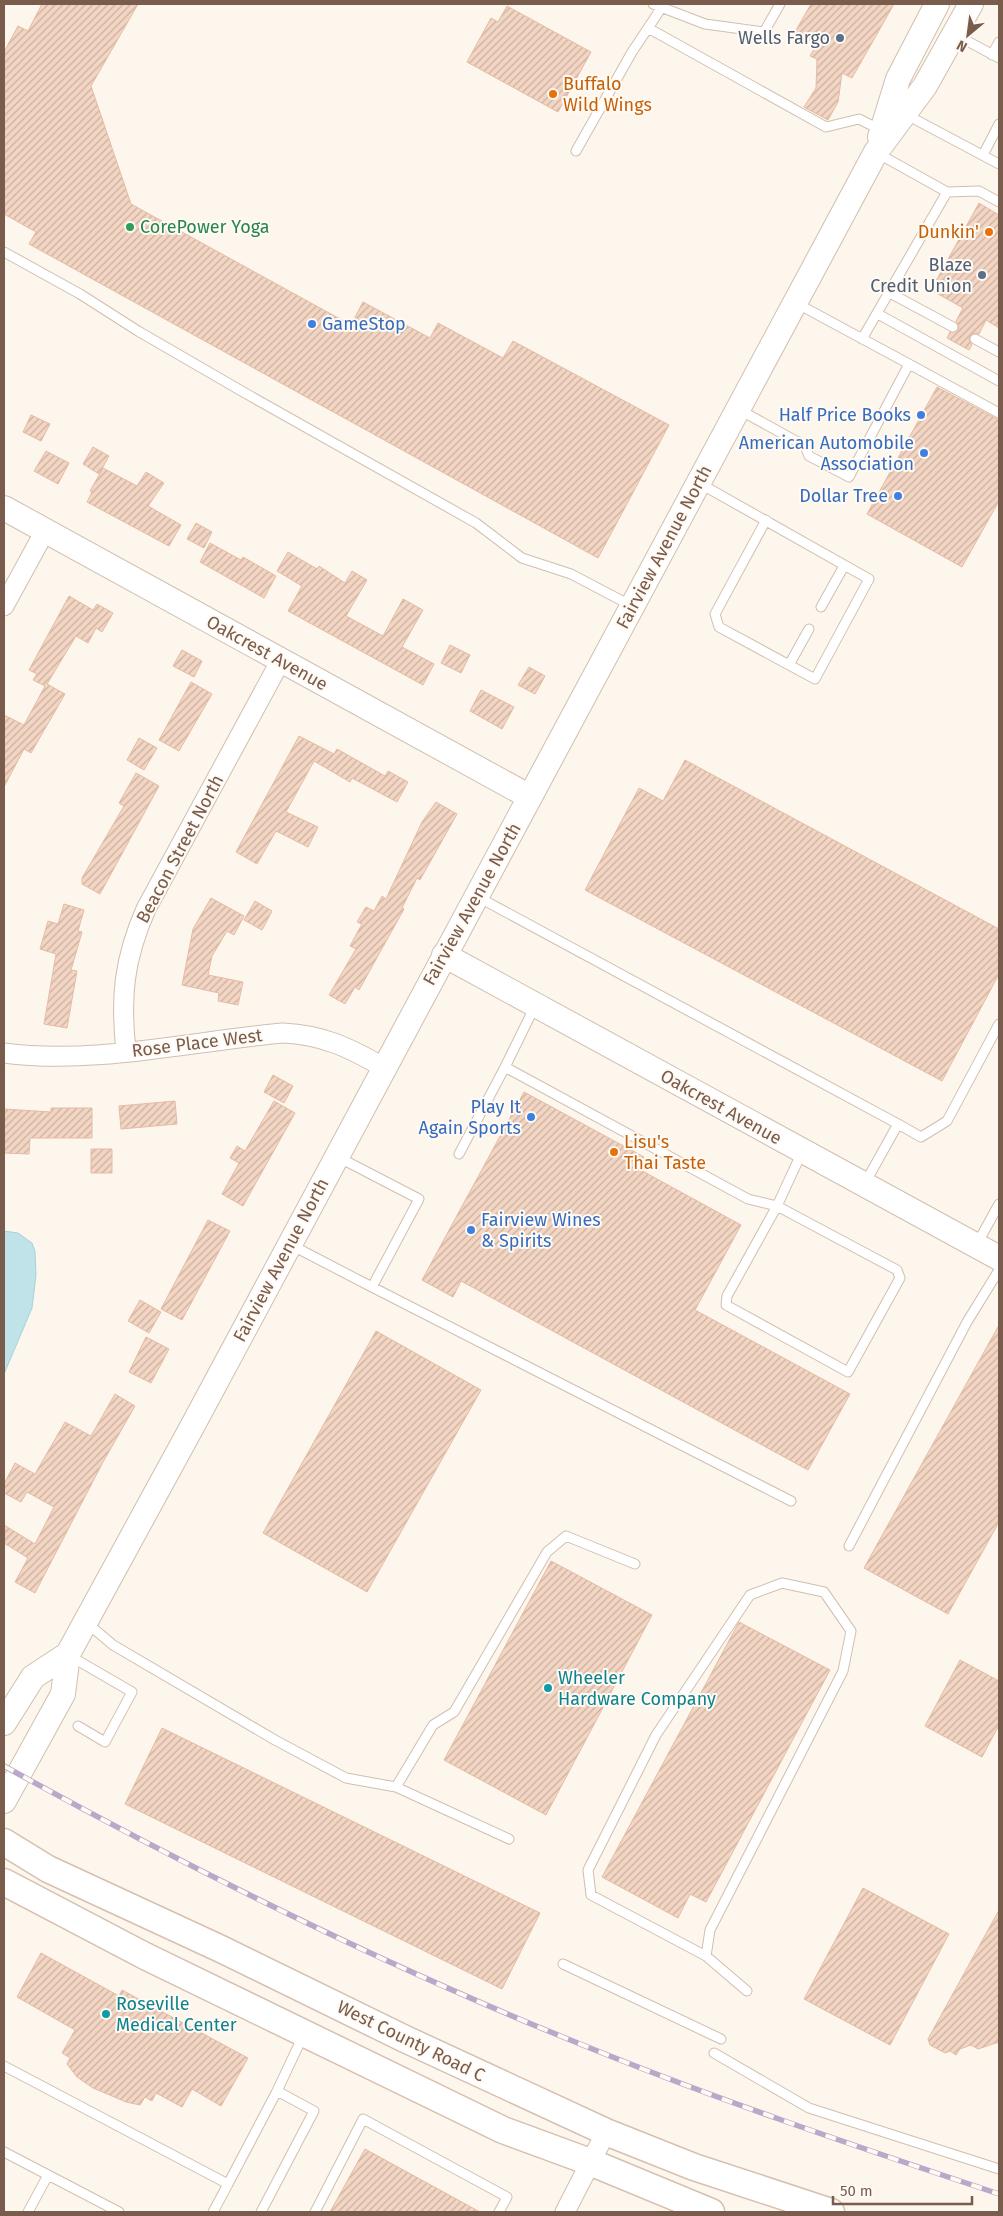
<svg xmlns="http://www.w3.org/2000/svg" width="1003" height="2216" viewBox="0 0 1003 2216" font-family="'Fira Sans',sans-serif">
  <defs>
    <pattern id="building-hatch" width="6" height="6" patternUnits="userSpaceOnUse" patternTransform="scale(1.25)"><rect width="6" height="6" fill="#f3d5c3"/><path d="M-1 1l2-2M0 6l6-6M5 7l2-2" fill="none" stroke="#cab0a1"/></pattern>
  </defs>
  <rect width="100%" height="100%" fill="#fdf6ec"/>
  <path fill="#bfe3e8" stroke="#a5d3da" d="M4 1231 18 1233 32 1243 35 1251 36 1275 32 1308 4 1374Z"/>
  <path fill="url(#building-hatch)" stroke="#e6bba3" d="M42 4H138L91 86 131 204 351 325 363 302 430 338 438 323 503 358 513 341 669 425 598 558 29 244 36 232 4 214V52L18 26 28 31Z
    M811 4H894L852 78 842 73 838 102 828 120 804 107 816 88 817 59 810 56 817 44 795 32Z
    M507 6 591 52 558 112 467 62 491 18 498 22Z
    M979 203 999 215V328L986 320 979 334 974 333 970 336 969 340 972 345 969 350 947 338 950 332 958 330 959 326 956 321 963 308 931 290Z
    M937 387 999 420V501L962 567 867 514Z
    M31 415 50 424 41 441 23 432Z
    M93 447 109 456 99 474 83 464Z
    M46 451 69 463 58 484 34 471Z
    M103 468 137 486 146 472 164 483 148 506 181 525 169 546 87 502 92 492 90 491Z
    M196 523 212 532 204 548 187 539Z
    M210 543 241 560 243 557 276 576 264 598 200 562Z
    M288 552 317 569 319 566 345 583 352 571 367 580 346 616 383 636 403 599 423 610 402 647 434 664 423 685 288 611 302 586 277 571Z
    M69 596 93 610 97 604 113 613 102 632 96 628 88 643 76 636 47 684 65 694 31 753 24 749 4 787V715L24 725 45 686 33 680 37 674 29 670Z
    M450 645 470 655 461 673 441 663Z
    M182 650 202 661 194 677 173 666Z
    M529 667 545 676 535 694 518 685Z
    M191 682 212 694 179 751 159 740Z
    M481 690 514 707 502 729 470 711Z
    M299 736 334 754 337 749 385 776 388 771 408 782 397 802 352 778 350 782 314 761 286 812 318 827 308 847 276 831 257 864 236 852Z
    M139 738 157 748 144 770 127 760Z
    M685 760 999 929V974L942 1081 585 890 639 788 663 801Z
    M136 773 159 786 100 894 82 884V878L124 806 119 803Z
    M436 802 457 814 420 880 417 878 402 908 404 909 359 990 355 987 345 1004 329 995 356 949 350 946 362 924 357 922 366 907 374 911 382 896 386 899 422 822Z
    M211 898 244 916 234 935 227 931 212 956 208 975 243 982 238 1005 218 1001 219 993 182 985 193 929Z
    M255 901 272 911 262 930 244 920Z
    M64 904 84 910 78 931 82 932 71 970 77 971 67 1028 44 1024 56 954 40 949 48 921 58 924Z
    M273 1075 293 1086 284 1103 264 1092Z
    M524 1092 644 1157 637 1168 741 1225 695 1310 850 1394 808 1470 461 1281 453 1297 422 1280Z
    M175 1101 177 1124 121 1129 119 1106Z
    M274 1101 295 1113 243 1206 222 1194 239 1163 230 1158 237 1146 245 1151Z
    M51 1108H92V1138H30L29 1154 4 1153V1109L51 1112Z
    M91 1149H112V1173H91Z
    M208 1220 230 1231 182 1320 161 1309Z
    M140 1300 161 1312 149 1333 128 1321Z
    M999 1325V1522L948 1614 864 1568Z
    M376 1331 481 1390 367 1592 263 1533Z
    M146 1337 169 1349 151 1383 129 1372Z
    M115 1394 135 1406 103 1462 35 1593 15 1582 28 1558 4 1543V1525L35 1544 54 1507 27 1492 21 1502 4 1493V1484L15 1463 35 1474 65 1422 91 1436Z
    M551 1561 652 1615 546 1815 444 1760Z
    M739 1622 830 1670 706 1902 690 1894 678 1918 602 1877Z
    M960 1660 999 1681V1725L982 1757 925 1726Z
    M162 1728 540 1913 502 1989 125 1804Z
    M863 1888 949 1934 890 2045 804 1999Z
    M999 1910V2042L978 2049 971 2045 960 2049 956 2055 950 2051 945 2053 930 2045 928 2039Z
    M41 1953 119 1996 122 1990 248 2058 221 2106 192 2089 182 2107 156 2093 152 2101 145 2097 140 2105 126 2102 93 2088 77 2077 67 2064 70 2058 62 2053 75 2030 17 1997Z
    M365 2149 480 2212H330Z"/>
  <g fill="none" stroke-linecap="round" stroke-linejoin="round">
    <defs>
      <path id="service" d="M653 4 705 24 764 32 780 4
        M648 28 826 127 859 119 881 130
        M956 35 999 58
        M992 55 999 42
        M905 114 999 164
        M576 151 632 52 664 4
        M877 153 947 192 979 191 999 202
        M983 155 999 124
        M4 252 80 294 138 331 245 393 476 523 522 558 571 574 632 606
        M890 293 953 327
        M878 314 999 381
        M862 339 947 192
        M975 339 999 352
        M909 364 999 413
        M738 409 805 446 809 456 849 477 909 364 796 303
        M699 483 869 579 815 679 719 627 715 614 766 520
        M821 607 844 566
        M789 665 809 629
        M478 897 898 1124
        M535 1006 505 1067 748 1199 777 1206 727 1296 726 1305 848 1372 900 1278 897 1270 777 1206 802 1152
        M459 1154 505 1067
        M865 1183 898 1124 921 1137 947 1121 999 1024
        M977 1244 999 1204
        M291 1245 372 1287 419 1199 338 1157
        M372 1287 791 1501
        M849 1546 967 1322 999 1270
        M87 1623 113 1645 275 1740 346 1778 396 1787 509 1839
        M70 1656 132 1692 105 1742 78 1726
        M396 1787 433 1725 454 1712 547 1552 566 1536 635 1564
        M706 1956 710 1930 843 1671 851 1631 824 1592 782 1583 750 1595 656 1735 588 1870 591 1895 706 1956 747 1991
        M563 1964 721 2039
        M714 2053 809 2108 999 2169
        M4 2066 228 2184 213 2212
        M4 2152 119 2212
        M228 2184 277 2091
        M28 2212 48 2175
        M261 2212 314 2111 277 2091 303 2036
        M315 2212 363 2119 507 2197 499 2212"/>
      <path id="minor" d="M4 606 45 531
        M126 1051C120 997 124 959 146 909L281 660
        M4 1053C96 1065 191 1041 283 1033 323 1035 348 1047 383 1067
        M565 2212 606 2132"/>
      <path id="tertiary" d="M880 137 898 79 937 4
        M4 508 530 797
        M444 955 999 1258
        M4 1723 33 1677 68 1654
        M4 1801 63 1694 68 1654 193 1425 876 152 925 86 971 4"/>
      <path id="secondary" d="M4 1842 48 1869 221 1949 405 2039 606 2132 694 2167 831 2212
        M4 1882 145 1956 503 2130 590 2162 711 2212"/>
    </defs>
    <use href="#service" stroke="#d1beb0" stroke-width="11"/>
    <use href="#minor" stroke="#d1beb0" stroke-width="21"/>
    <use href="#tertiary" stroke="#d1beb0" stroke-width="26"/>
    <use href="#secondary" stroke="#d6c0b0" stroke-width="29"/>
    <use href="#service" stroke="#fff" stroke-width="9"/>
    <use href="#minor" stroke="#fff" stroke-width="19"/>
    <use href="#tertiary" stroke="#fff" stroke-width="24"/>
    <use href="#secondary" stroke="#fff" stroke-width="26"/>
    <defs>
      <path id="rail" d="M4 1766C185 1866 371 1959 563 2037 706 2096 852 2145 999 2194"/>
    </defs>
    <use href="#rail" stroke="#b9a8c9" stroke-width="5.5"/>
    <use href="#rail" stroke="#fffaf3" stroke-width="4" stroke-dasharray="11" stroke-linecap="butt"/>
  </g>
  <g fill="#5c6f8a" stroke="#fffaf3" stroke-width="2">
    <circle cx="840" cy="38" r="5"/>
    <circle cx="982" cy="275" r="5"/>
  </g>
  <g fill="#e8710a" stroke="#fffaf3" stroke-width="2">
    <circle cx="553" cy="94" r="5"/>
    <circle cx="989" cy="232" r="5"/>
    <circle cx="614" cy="1152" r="5"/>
  </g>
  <circle fill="#2e9e5b" stroke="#fffaf3" stroke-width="2" cx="130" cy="227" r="5"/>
  <g fill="#3f7fe0" stroke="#fffaf3" stroke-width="2">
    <circle cx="312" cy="324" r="5"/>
    <circle cx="921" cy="415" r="5"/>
    <circle cx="924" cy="453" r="5"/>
    <circle cx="898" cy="496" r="5"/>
    <circle cx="531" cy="1117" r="5"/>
    <circle cx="471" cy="1230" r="5"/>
  </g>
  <g fill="#0f9aa8" stroke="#fffaf3" stroke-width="2">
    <circle cx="548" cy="1688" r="5"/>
    <circle cx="106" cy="2014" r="5"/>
  </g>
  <g text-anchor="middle" stroke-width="4" stroke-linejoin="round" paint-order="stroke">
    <g font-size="18" fill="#4e5e75" stroke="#fffaf3" text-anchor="end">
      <text x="830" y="44">Wells Fargo</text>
      <text x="972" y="271">Blaze<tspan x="972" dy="21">Credit Union</tspan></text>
    </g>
    <g font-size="18" fill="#c56008" stroke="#fffaf3" text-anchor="start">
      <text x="563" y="90">Buffalo<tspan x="563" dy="21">Wild Wings</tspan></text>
      <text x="979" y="238" text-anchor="end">Dunkin'</text>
      <text x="624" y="1148">Lisu's<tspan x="624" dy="21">Thai Taste</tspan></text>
    </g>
    <g font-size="18" fill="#27864d" stroke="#fffaf3" text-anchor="start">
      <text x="140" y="233">CorePower Yoga</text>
    </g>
    <g font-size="18" fill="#366cbe" stroke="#fffaf3" text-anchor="end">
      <text x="322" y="330" text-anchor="start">GameStop</text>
      <text x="911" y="421">Half Price Books</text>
      <text x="914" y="449">American Automobile<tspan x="914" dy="21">Association</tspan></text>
      <text x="888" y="502">Dollar Tree</text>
      <text x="521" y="1113">Play It<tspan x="521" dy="21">Again Sports</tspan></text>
      <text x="481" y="1226" text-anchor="start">Fairview Wines<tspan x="481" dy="21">&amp; Spirits</tspan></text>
    </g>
    <g font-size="18" fill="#7a5c4d" stroke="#fffaf3">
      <text transform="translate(664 547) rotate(-62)" y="6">Fairview Avenue North</text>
      <text transform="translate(267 653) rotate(29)" y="6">Oakcrest Avenue</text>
      <text transform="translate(180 849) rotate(-62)" y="6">Beacon Street North</text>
      <text transform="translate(472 904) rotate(-61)" y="6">Fairview Avenue North</text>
      <text transform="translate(197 1043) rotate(-7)" y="6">Rose Place West</text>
      <text transform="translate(721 1107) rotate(29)" y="6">Oakcrest Avenue</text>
      <text transform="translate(281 1260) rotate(-62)" y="6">Fairview Avenue North</text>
      <text transform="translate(411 2041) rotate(26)" y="6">West County Road C</text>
    </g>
    <g font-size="18" fill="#0d838f" stroke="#fffaf3" text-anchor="start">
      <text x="558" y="1684">Wheeler<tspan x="558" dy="21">Hardware Company</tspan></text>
      <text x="116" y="2010">Roseville<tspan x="116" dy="21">Medical Center</tspan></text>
    </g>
  </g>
  <rect width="1003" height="2216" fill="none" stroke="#7a5c4d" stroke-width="10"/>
  <g transform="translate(968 35) rotate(209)" stroke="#fffaf3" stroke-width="4" paint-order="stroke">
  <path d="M0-4L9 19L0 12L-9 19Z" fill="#7a5c4d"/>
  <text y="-8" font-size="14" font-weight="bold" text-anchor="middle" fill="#7a5c4d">N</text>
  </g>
  <path d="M833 2196v8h139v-8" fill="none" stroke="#7a5c4d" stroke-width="2.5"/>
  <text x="840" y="2196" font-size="15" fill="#7a5c4d" stroke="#fffaf3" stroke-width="4" paint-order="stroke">50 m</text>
</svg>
